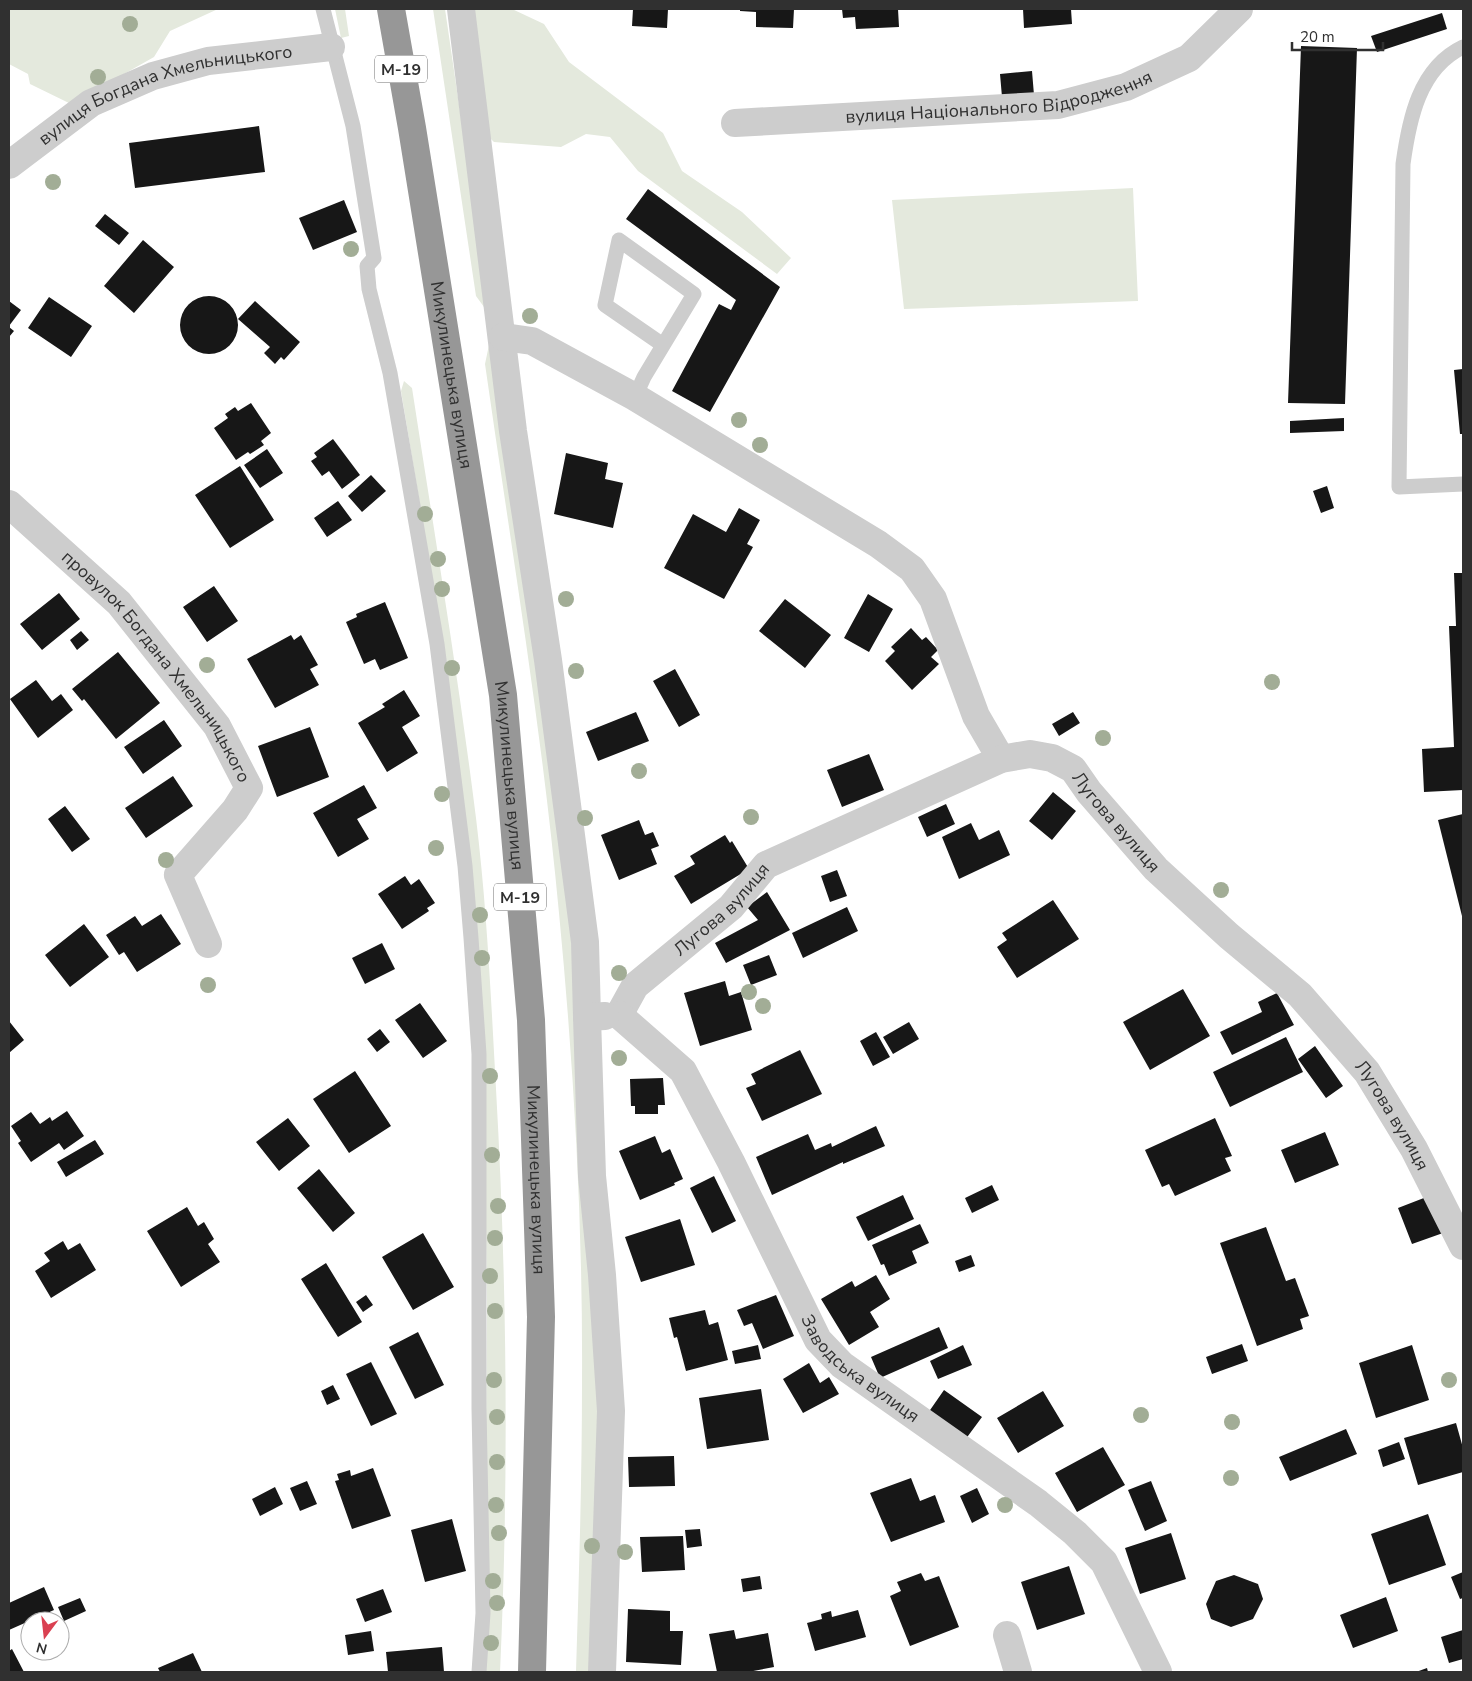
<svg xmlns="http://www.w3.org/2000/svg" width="1472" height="1681" viewBox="0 0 1472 1681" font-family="'Nunito Sans',sans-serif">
  <rect width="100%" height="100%" fill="#fff"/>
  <path fill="#e4e9dd" d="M9 9H218L170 31 154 57 71 104 30 84 28 74 9 64Z
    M335 9H345L349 36 341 38Z
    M433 9H445L487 296 484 307 476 296Z
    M456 9H512L544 24 569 62 663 133 682 171 742 212 791 258 777 274 638 171 610 137 586 134 561 147 494 142 481 129Z
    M1133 188 1138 301 904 309 892 200Z
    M489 345 497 363 569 913 585 1103 597 1379V1521L594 1672H576C579 1575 582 1479 582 1382 583 1226 574 1069 559 913 542 729 511 547 485 364Z
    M404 381 412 388C434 531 458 674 476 818 487 908 491 999 496 1089 507 1283 509 1478 500 1672H484L487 1307 485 1157 443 643 401 391Z"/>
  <path fill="#171717" d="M633 9H668L667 28 632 26Z
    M740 9H794L793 28 756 27V12L740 11Z
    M842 9H898L899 27 856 29 855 17 843 18Z
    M1023 9H1071L1072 24 1024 28Z
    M1442 13 1447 29 1377 52 1371 36Z
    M1301 46 1357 48 1345 404 1288 403Z
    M1032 71 1034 95 1002 97 1000 74Z
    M259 126 265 172 135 188 129 143Z
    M648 189 780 287 710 412 672 391 719 304 731 310 736 300 626 219Z
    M344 200 357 232 313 250 299 218Z
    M105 214 129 233 119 245 95 226Z
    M143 240 174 267 134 313 104 286Z
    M180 325a29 29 0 1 1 58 0a29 29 0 1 1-58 0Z
    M49 297 92 326 71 357 28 328Z
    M9 301 21 310 9 326Z
    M255 301 300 342 284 360 281 357 275 364 264 353 270 347 238 319Z
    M9 327 14 331 9 337Z
    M1463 369V434H1460L1454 370Z
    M251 403 271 433 261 441 264 445 250 454 248 452 236 460 214 428 228 418 225 414 235 407 238 411Z
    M1344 418V431L1290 433V421Z
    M333 439 360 475 342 489 329 471 322 476 311 461 317 457 314 453Z
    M267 449 283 473 260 488 244 465Z
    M566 453 608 463 605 479 623 483 613 528 554 514Z
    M240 466 274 520 230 548 195 495Z
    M371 475 386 491 362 512 348 496Z
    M1327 486 1334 508 1321 513 1313 491Z
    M338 501 352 520 327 537 314 518Z
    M739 508 760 520 747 544 753 547 724 599 664 568 693 514 726 532Z
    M1454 573H1463V790L1424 792 1422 749 1454 747 1449 626H1456Z
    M214 586 238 621 207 642 183 607Z
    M59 593 80 619 42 650 20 624Z
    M868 594 893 609 869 652 844 638Z
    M785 599 831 635 805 668 759 631Z
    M385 602 408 658 380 670 375 659 364 664 346 622 357 617 356 614Z
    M911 628 922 640 926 637 938 650 931 657 939 664 912 690 885 661 895 651 891 647Z
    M81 631 89 640 77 650 70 640Z
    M291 635 294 640 301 635 318 665 310 669 319 685 275 708 247 659Z
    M118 652 160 703 116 739 84 699 82 701 72 689Z
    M675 669 700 715 679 727 653 681Z
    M36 680 52 701 61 694 73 710 38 738 10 699Z
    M404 690 420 716 402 727 418 753 387 772 358 723 385 707 382 704Z
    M636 712 649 741 598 761 586 732Z
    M1073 712 1080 723 1059 736 1052 724Z
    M164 720 182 746 143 774 124 747Z
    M310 727 329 777 277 797 258 746Z
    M869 754 884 790 842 807 827 770Z
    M173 776 193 806 146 838 125 808Z
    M364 785 377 808 357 819 369 839 338 857 313 813Z
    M1053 792 1076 811 1052 840 1029 821Z
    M946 804 955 824 927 837 918 817Z
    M65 806 90 839 72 852 48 819Z
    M1463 814V920L1438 820Z
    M639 820 645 835 653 832 659 846 651 849 657 864 619 880 601 835Z
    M971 823 979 840 999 830 1010 855 959 879 942 837Z
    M725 835 730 843 732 841 749 869 691 904 674 876 695 864 690 856Z
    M837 870 847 896 830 902 821 876Z
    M405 876 411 885 419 879 435 903 427 908 429 911 402 929 378 894Z
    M767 892 790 930 726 963 715 943 758 920 747 907Z
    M1053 900 1079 939 1017 978 997 947 1007 940 1002 933Z
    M847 907 858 931 803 958 792 933Z
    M161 914 181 944 137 972 124 952 119 955 106 935 135 916 142 926Z
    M84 924 109 957 70 987 45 955Z
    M382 943 395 969 365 984 352 958Z
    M769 955 777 975 751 985 743 965Z
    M725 981 729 996 741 992 752 1030 700 1046 684 993Z
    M1183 989 1210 1036 1150 1070 1123 1022Z
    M1277 993 1294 1025 1232 1055 1220 1032 1262 1012 1258 1002Z
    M420 1003 447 1041 423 1058 395 1020Z
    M9 1021 24 1040 9 1053Z
    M909 1022 919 1039 893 1054 883 1037Z
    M380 1029 390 1042 377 1052 367 1039Z
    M876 1032 890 1057 873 1066 860 1041Z
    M1286 1037 1303 1072 1230 1107 1213 1072Z
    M1315 1046 1343 1086 1326 1098 1298 1059Z
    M800 1050 822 1094 762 1121 746 1088 756 1084 751 1074Z
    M355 1071 391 1126 349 1153 313 1099Z
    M663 1078 665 1105H658V1114H635V1106H631L630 1079Z
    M67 1111 84 1136 64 1150 59 1143 31 1162 18 1143 21 1141 11 1126 31 1112 40 1124 50 1117 52 1121Z
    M288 1118 310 1146 279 1171 256 1142Z
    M1215 1118 1232 1156 1225 1158 1231 1171 1175 1196 1169 1184 1162 1187 1145 1150Z
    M876 1126 885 1146 843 1164V1162L772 1195 756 1157 808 1134 815 1150 831 1143 832 1147Z
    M1325 1132 1339 1165 1295 1183 1281 1150Z
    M655 1136 662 1153 670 1149 683 1179 674 1183 675 1185 640 1200 619 1151Z
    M95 1140 104 1154 66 1177 57 1162Z
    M319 1169 355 1213 333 1232 297 1188Z
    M714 1176 736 1221 712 1233 690 1188Z
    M992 1185 999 1200 972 1213 965 1198Z
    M903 1195 914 1219 868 1241 856 1217Z
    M1429 1196 1443 1233 1412 1244 1398 1208Z
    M187 1207 198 1226 204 1222 214 1239 208 1244 220 1262 181 1287 147 1231Z
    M680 1219 695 1265 641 1282 625 1237Z
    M920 1224 929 1243 912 1251 917 1263 889 1276 884 1264 881 1265 872 1245Z
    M1266 1227 1286 1281 1295 1278 1309 1316 1300 1319 1303 1329 1257 1346 1220 1243Z
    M423 1233 454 1287 413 1310 382 1257Z
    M63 1241 68 1250 80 1243 96 1270 51 1298 35 1271 50 1261 44 1253Z
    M971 1255 975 1266 959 1272 955 1261Z
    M326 1263 362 1322 338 1337 301 1279Z
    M876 1275 890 1299 870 1312 879 1327 849 1345 821 1299 852 1281 855 1287Z
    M366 1295 373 1305 363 1312 356 1302Z
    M776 1295 794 1336 763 1349 752 1323 744 1326 737 1310Z
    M705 1310 709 1325 718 1322 728 1360 686 1371 677 1337 674 1338 669 1318Z
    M939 1327 948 1348 880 1378 871 1357Z
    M418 1332 444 1385 415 1399 389 1347Z
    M1242 1344 1248 1361 1212 1374 1206 1357Z
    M758 1345 761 1359 735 1364 732 1351Z
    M963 1345 972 1365 938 1379 930 1361Z
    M1412 1345 1429 1400 1376 1418 1359 1363Z
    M371 1362 397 1414 371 1426 346 1374Z
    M809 1363 820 1383 829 1377 839 1394 803 1413 783 1379Z
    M333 1385 340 1399 327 1405 321 1391Z
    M761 1389 769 1440 707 1449 699 1398Z
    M944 1390 982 1417 965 1440 928 1413Z
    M1043 1391 1064 1426 1018 1453 997 1418Z
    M1456 1423 1463 1448V1472L1418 1485 1404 1438Z
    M1346 1429 1357 1454 1290 1481 1279 1457Z
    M1399 1442 1405 1459 1383 1467 1378 1450Z
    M1103 1447 1125 1485 1077 1512 1055 1473Z
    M674 1456 675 1486 629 1487 628 1457Z
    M373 1468 391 1516 352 1529 335 1481 339 1480 337 1474 350 1470 351 1476Z
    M911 1478 920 1501 935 1495 945 1522 891 1542 870 1493Z
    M307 1481 317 1504 300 1511 290 1488Z
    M1151 1481 1167 1521 1145 1531 1128 1490Z
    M275 1487 283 1504 260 1516 252 1499Z
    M977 1488 989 1514 972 1523 960 1496Z
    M1428 1514 1446 1565 1389 1585 1371 1534Z
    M452 1519 466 1571 425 1582 411 1530Z
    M700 1529 702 1546 687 1548 685 1530Z
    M1171 1533 1186 1579 1140 1594 1125 1548Z
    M683 1536 685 1570 642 1572 640 1537Z
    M1069 1566 1085 1614 1037 1630 1021 1582Z
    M1463 1572V1598L1460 1599 1451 1577Z
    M921 1573 925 1581 939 1576 959 1627 910 1646 890 1596 901 1591 897 1582Z
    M1234 1575 1258 1584 1263 1599 1253 1619 1231 1627 1211 1619 1206 1604 1216 1581Z
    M760 1576 762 1589 743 1592 741 1579Z
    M44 1587 54 1610 9 1630V1603Z
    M383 1589 392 1612 365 1622 356 1599Z
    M1386 1597 1398 1631 1353 1648 1340 1615Z
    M80 1598 86 1611 64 1621 58 1607Z
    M628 1609 670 1611V1631H683L681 1665 626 1662Z
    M858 1610 866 1637 815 1651 807 1623 822 1619 821 1614 831 1611 832 1617Z
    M734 1630 736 1639 768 1633 774 1667 748 1672H717L709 1634Z
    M1463 1630V1659L1449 1663 1441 1637Z
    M371 1631 374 1651 348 1655 345 1635Z
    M442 1647 444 1672H388L386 1652Z
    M12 1649 24 1672H9V1651Z
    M193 1653 202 1672H160L158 1668Z
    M1427 1668 1428 1672H1416Z"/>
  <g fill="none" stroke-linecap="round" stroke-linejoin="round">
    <path stroke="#cdcdcd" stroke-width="15" d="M323 9 353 126 374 258 367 266 369 289 390 373 437 644 465 866 471 938 479 1054V1408L483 1613 479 1672
      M1463 47C1419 68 1409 120 1403 164L1399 487 1463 484
      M635 397 644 377 694 294 619 240 605 305 663 345"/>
    <g stroke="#cdcdcd" stroke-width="28">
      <path d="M461 9 513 431 548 660 585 942 587 1017"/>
      <path id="s1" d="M735 123 1058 105 1126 87 1189 58 1239 9"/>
      <path id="s2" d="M9 165 91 103 153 76 208 61 331 47"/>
      <path d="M503 337 532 341 635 397 878 544 912 569 933 599 976 716 1001 759"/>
      <path id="s3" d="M9 504 119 603 217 726 249 788 235 810 178 875 208 944"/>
      <path id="s4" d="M619 1015 635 986 731 907 766 865 1001 759 1030 754 1052 758 1073 769 1089 792 1156 869 1229 936 1300 995 1367 1072 1414 1149 1463 1246"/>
      <path id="s5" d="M619 1015 683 1071 731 1162 818 1340 842 1365 1038 1503 1075 1533 1104 1562 1158 1672"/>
      <path d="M1007 1635 1018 1672"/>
      <path d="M602 1672 611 1411 602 1275 592 1176 587 1017 605 1016"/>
    </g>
    <path stroke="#979797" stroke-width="28" id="s6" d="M391 9 412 128 503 695 531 1020 541 1317 532 1672"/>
  </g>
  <g fill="#a2ad96">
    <circle cx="130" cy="24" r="8"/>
    <circle cx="98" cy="77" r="8"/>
    <circle cx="53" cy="182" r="8"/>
    <circle cx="351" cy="249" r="8"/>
    <circle cx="530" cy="316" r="8"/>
    <circle cx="739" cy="420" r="8"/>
    <circle cx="760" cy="445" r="8"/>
    <circle cx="425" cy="514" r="8"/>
    <circle cx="438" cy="559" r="8"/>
    <circle cx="442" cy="589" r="8"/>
    <circle cx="566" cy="599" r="8"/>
    <circle cx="207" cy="665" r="8"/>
    <circle cx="452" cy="668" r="8"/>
    <circle cx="576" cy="671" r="8"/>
    <circle cx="1272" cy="682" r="8"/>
    <circle cx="1103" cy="738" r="8"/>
    <circle cx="639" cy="771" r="8"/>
    <circle cx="442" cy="794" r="8"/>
    <circle cx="751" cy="817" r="8"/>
    <circle cx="585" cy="818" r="8"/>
    <circle cx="436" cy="848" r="8"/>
    <circle cx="166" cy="860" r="8"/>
    <circle cx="1221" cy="890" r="8"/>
    <circle cx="480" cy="915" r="8"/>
    <circle cx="482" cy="958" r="8"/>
    <circle cx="619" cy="973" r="8"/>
    <circle cx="208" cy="985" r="8"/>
    <circle cx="749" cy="992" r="8"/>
    <circle cx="763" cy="1006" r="8"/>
    <circle cx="619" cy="1058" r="8"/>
    <circle cx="490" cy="1076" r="8"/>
    <circle cx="492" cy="1155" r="8"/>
    <circle cx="498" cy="1206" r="8"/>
    <circle cx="495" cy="1238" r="8"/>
    <circle cx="490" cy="1276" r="8"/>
    <circle cx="495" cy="1311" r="8"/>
    <circle cx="494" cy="1380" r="8"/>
    <circle cx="1449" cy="1380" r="8"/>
    <circle cx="1141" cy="1415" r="8"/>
    <circle cx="497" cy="1417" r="8"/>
    <circle cx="1232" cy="1422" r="8"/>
    <circle cx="497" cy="1462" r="8"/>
    <circle cx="1231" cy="1478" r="8"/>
    <circle cx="496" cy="1505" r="8"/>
    <circle cx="1005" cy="1505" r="8"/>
    <circle cx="499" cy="1533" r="8"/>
    <circle cx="592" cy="1546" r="8"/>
    <circle cx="625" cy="1552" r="8"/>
    <circle cx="493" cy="1581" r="8"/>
    <circle cx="497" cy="1603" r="8"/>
    <circle cx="491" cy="1643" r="8"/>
  </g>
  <g text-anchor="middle" stroke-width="5" stroke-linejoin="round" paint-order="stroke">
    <g fill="#fff" stroke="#6e6e6e" stroke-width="1">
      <rect x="375" y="55.5" width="52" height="27" rx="4"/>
      <rect x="494" y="883.5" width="52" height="27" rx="4"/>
    </g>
    <g font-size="16" font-weight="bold" fill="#303030">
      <text x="401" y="75">М-19</text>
      <text x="520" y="903">М-19</text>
    </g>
    <g font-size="18" fill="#303030" stroke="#fff">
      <text dy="6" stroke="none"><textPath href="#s1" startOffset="266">вулиця Національного Відродження</textPath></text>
      <text dy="6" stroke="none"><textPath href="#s2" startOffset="176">вулиця Богдана Хмельницького</textPath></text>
      <text dy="6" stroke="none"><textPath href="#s6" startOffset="371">Микулинецька вулиця</textPath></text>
      <text dy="6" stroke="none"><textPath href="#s3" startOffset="221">провулок Богдана Хмельницького</textPath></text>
      <text dy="6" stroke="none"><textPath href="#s6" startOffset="776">Микулинецька вулиця</textPath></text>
      <text dy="6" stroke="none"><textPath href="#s4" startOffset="614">Лугова вулиця</textPath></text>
      <text dy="6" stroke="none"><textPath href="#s4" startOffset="149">Лугова вулиця</textPath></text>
      <text dy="6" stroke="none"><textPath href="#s4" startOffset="1019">Лугова вулиця</textPath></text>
      <text dy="6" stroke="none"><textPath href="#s6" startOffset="1181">Микулинецька вулиця</textPath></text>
      <text dy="6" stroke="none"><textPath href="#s5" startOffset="436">Заводська вулиця</textPath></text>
    </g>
  </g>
  <rect width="1472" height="1681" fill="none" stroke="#303030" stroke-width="20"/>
  <g transform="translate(45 1636) rotate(195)"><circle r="24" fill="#ffffff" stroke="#acacac"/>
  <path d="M0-4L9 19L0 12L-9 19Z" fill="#da4051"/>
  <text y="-8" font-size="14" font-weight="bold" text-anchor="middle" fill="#303030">N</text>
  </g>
  <path d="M1292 42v8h91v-8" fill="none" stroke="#303030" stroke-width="2.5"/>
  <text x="1300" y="42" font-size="15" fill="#303030" stroke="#ffffff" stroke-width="4" paint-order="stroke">20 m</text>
</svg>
